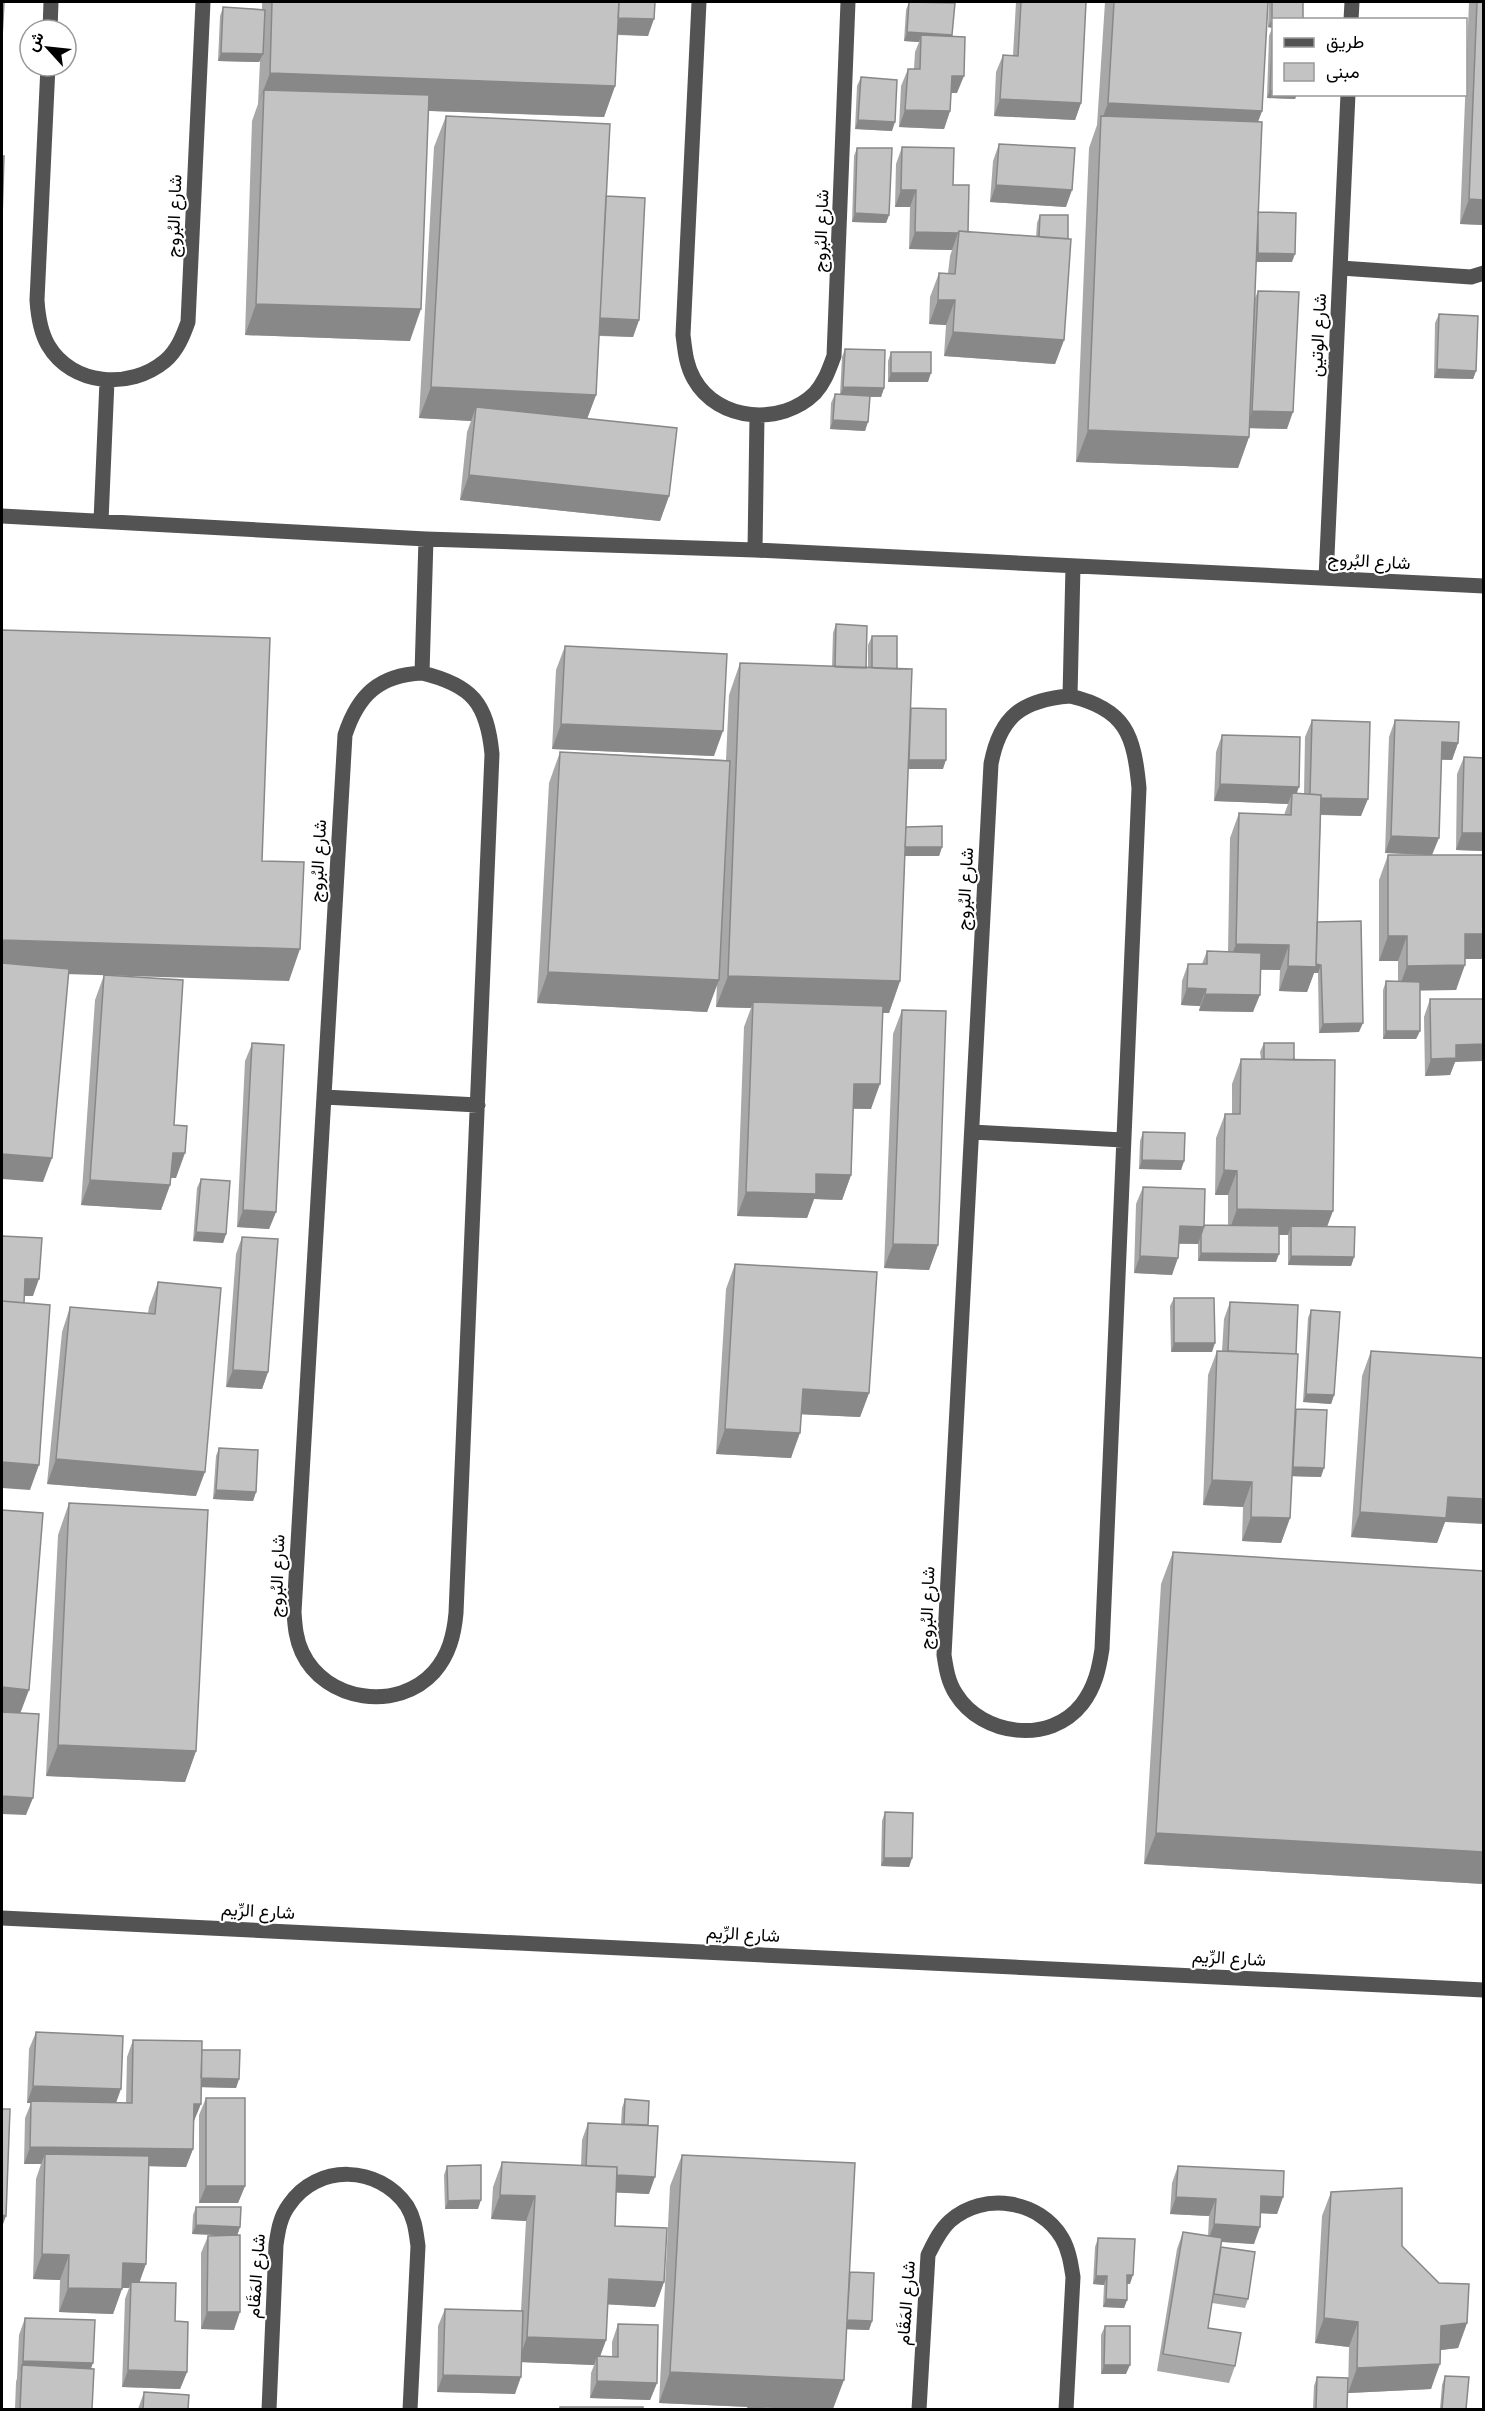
<svg xmlns="http://www.w3.org/2000/svg" width="1485" height="2411" viewBox="0 0 1485 2411" font-family="Lato,Vazirmatn,sans-serif">
  <rect width="100%" height="100%" fill="#fff"/>
  <g fill="none" stroke-linecap="round" stroke-linejoin="round">
    <path stroke="#535353" stroke-width="15" d="M699 2 683 335C685 351 686 365 694 379 718 422 782 426 815 393 825 382 829 369 834 356L848 2
      M1351 20 1352 2
      M50 30 51 2
      M48 66 37 300C38 316 40 331 48 345 72 386 130 390 165 361 177 351 183 336 188 322L203 2
      M1341 268 1471 277 1484 273
      M2 516 426 539 755 550 1484 586
      M101 521 107 381
      M755 550 757 416
      M1326 578 1348 94
      M422 673C472 685 487 703 492 754L456 1613C454 1635 449 1655 434 1672 398 1712 325 1702 302 1652 296 1639 295 1627 294 1612L345 735C358 695 379 675 422 673Z
      M422 673 426 539
      M1070 696C1126 709 1134 735 1139 788L1102 1649C1099 1669 1095 1687 1082 1704 1050 1745 982 1736 956 1694 948 1682 946 1668 944 1655L991 764C1000 716 1022 700 1070 696Z
      M1070 696 1073 566
      M324 1097 478 1105
      M972 1132 1123 1140
      M2 1918 1484 1990
      M269 2410 276 2245C278 2231 280 2217 289 2205 317 2163 379 2165 407 2206 415 2219 416 2232 418 2246L410 2410
      M919 2410 928 2255C934 2243 940 2230 950 2221 983 2191 1040 2200 1062 2238 1069 2250 1071 2264 1073 2277L1066 2410"/>
  </g>
  <path fill="#a8a8a8" d="M262 2H655L648 36 617 35 615 86 604 117 429 111 410 341 245 335 252 121 258 104 260 61 259 62 218 61 220 16 223 7 262 9Z
    M909 2 952 35 957 93H951L950 111 944 129 899 127 901 86 908 69H914L915 52 919 42 904 41 906 10Z
    M1016 2H1086L1081 103 1075 120 994 116 996 72 1003 55H1013Z
    M1105 2H1268L1262 111 1258 122 1259 212 1292 262H1256L1255 298 1258 291 1287 429 1249 428V437L1238 468 1076 462 1089 148 1097 125Z
    M1269 2H1303L1274 94H1297L1295 99 1267 98 1269 36 1272 28 1268 27Z
    M1469 2H1484V225L1460 224Z
    M861 77 892 131 855 129 857 86Z
    M446 116 606 196 639 320 633 337 599 336 596 395 587 419 669 496 660 521 460 500 467 432 471 421 419 418 434 147Z
    M999 144 1066 207 990 202 993 161Z
    M902 147 953 185 968 232 1036 237 1037 223 1040 215 1064 340 1055 364 944 356 946 325 929 324 930 297 939 273H948L950 256 952 250 909 249 910 207H895L896 164Z
    M857 148 889 215 886 223 852 222 854 156Z
    M1439 314 1476 371 1473 379 1434 378 1435 323Z
    M845 349 884 388 881 397H870L865 431 830 429 831 403 835 394 840 395 842 357Z
    M891 352 928 382H888V361Z
    M836 624 866 668H868V645L872 636 897 669 911 709 943 769H908L906 827 942 847 939 856H905L900 981 889 1013H883L871 1109H853L851 1175 842 1200 814 1199 807 1218 737 1216 744 1027 751 1008 716 1007 717 984 707 1012 537 1003 549 783 560 752 726 760 729 695 740 663 832 667 833 633Z
    M565 646 714 756 552 749 556 670Z
    M1312 720 1361 816 1321 815 1317 922 1359 1032 1319 1033 1318 973H1314L1307 992 1279 991 1280 970H1260L1253 1012 1199 1011 1200 1006 1181 1005 1182 981 1188 964H1202L1207 951 1228 952 1230 838 1239 813 1284 815 1288 804 1214 801 1216 752 1222 735 1296 794H1304L1305 737Z
    M1395 720 1458 743 1452 760H1441L1432 855 1385 853 1389 737Z
    M1464 757 1484 851 1456 850 1457 774Z
    M1388 855H1484V958L1483 959H1465L1456 990H1420V1031L1416 1039H1383V990L1386 981H1398V961H1379V880Z
    M104 975 174 1125 176 1178H171L170 1185 161 1210 81 1205 95 1000Z
    M1430 999 1455 1062 1450 1075 1425 1076 1424 1017Z
    M902 1010 938 1245 929 1270 884 1268 893 1034Z
    M1264 1043 1294 1060 1327 1227 1354 1257 1351 1266 1288 1265V1235H1279L1276 1262 1198 1261V1244H1179L1172 1275 1134 1273 1136 1204 1143 1187 1204 1225H1228V1195H1215L1216 1138 1225 1114H1232V1084L1241 1059H1261L1260 1052Z
    M252 1044 276 1212 269 1229 237 1227 245 1061Z
    M1143 1132 1184 1161 1181 1170 1139 1169 1140 1141Z
    M201 1179 226 1234 223 1243 193 1241 197 1188Z
    M242 1237 268 1372 262 1389 226 1387 236 1254Z
    M735 1264 869 1393 860 1417 802 1414 791 1458 716 1454 726 1289Z
    M158 1282 196 1496 47 1484 62 1332 70 1307 148 1313 149 1307Z
    M1174 1298 1212 1352H1171L1170 1306Z
    M1230 1302 1296 1354V1409L1321 1477 1292 1476 1290 1518 1281 1543 1242 1541 1243 1507 1203 1505 1208 1375 1217 1351H1222L1224 1319Z
    M1311 1310 1334 1395 1331 1404 1303 1402 1308 1318Z
    M1371 1351 1445 1522 1437 1543 1351 1537 1362 1376Z
    M219 1448 256 1492 253 1501 213 1499 216 1456Z
    M69 1503 196 1751 185 1782 46 1776 58 1535Z
    M1173 1552 1484 1571V1884L1144 1864 1161 1584Z
    M885 1812 912 1858 909 1867 881 1866 882 1821Z
    M36 2032 116 2103H126L127 2057 133 2040 202 2050 239 2079 236 2088 201 2087 194 2121H193V2149L186 2167 149 2166 140 2282 175 2321 187 2372 180 2389 122 2387 125 2299 129 2288H122L113 2314 59 2312 60 2280 33 2279 36 2179 41 2164H24L25 2118 31 2103H27L29 2049Z
    M206 2098 245 2186 238 2203H199V2115Z
    M625 2099 648 2125 649 2194 616 2192 615 2226 664 2282 655 2307 607 2304 606 2340 600 2356H612V2342L618 2324 657 2383 650 2400 590 2398 591 2373 594 2365 522 2362 515 2394 437 2392 438 2326 445 2309 521 2311 526 2221 491 2219 493 2187 502 2162 581 2166 582 2140 588 2123 621 2124 622 2108Z
    M682 2155 850 2272 872 2321 869 2330 847 2329 763 2408 780 2409H747L748 2407 659 2403 670 2186Z
    M447 2166 478 2209H445L444 2175Z
    M1178 2166 1283 2197 1277 2214 1261 2213 1254 2244 1222 2242 1221 2247 1248 2299 1245 2308 1212 2303 1208 2328 1235 2366 1229 2383 1157 2371 1177 2249 1183 2232 1208 2236 1209 2216 1170 2214 1172 2183Z
    M1331 2192 1402 2246 1467 2323 1458 2348 1441 2350 1431 2389 1348 2393 1349 2347 1315 2343 1322 2216Z
    M196 2207 240 2227 237 2235 234 2330 201 2329V2253L208 2236 222 2235 192 2234 193 2215Z
    M1098 2238 1130 2284H1127V2300L1124 2308 1103 2307 1104 2285 1093 2284 1095 2247Z
    M25 2318 91 2369 92 2409H15L16 2382 17 2378 19 2335Z
    M1105 2326 1126 2374H1101V2335Z
    M1445 2376 1466 2409H1440L1442 2385Z
    M1317 2377 1347 2409H1313L1314 2386Z
    M144 2392 188 2409H138Z"/>
  <path fill="#888" d="M613 17 654 19 648 36 607 34Z
    M1272 19 1293 20H1274V28L1268 27Z
    M907 32 952 35 949 44 921 35 919 42 904 41Z
    M221 53 263 54 259 62 218 61Z
    M270 73 615 86 604 117 263 105 264 90 258 104Z
    M952 76H964L957 93H945Z
    M1270 90H1274V94H1297L1295 99 1267 98Z
    M1000 99 1081 103 1075 120 994 116Z
    M1108 103 1262 111 1250 142 1100 125Z
    M905 110 950 111 944 129 899 127Z
    M858 120 895 122 892 131 855 129Z
    M996 185 1072 190 1066 207 990 202Z
    M901 190H916L910 207H895Z
    M1469 199 1484 200V225L1460 224Z
    M855 213 889 215 886 223 852 222Z
    M915 232 958 233 952 250 909 249Z
    M1258 253 1295 254 1292 262H1255Z
    M938 300H955L946 325 929 324Z
    M256 304 421 309 410 341 245 335Z
    M595 318 639 320 633 337 589 335Z
    M953 332 1064 340 1055 364 944 356Z
    M1437 369 1476 371 1473 379 1434 378Z
    M891 373H931L928 382H888Z
    M431 387 596 395 584 427 476 407 471 421 419 418Z
    M843 387 884 388 881 397 840 396Z
    M1252 411 1293 412 1287 429 1246 428Z
    M833 420 868 422 865 431 830 429Z
    M1088 430 1249 437 1238 468 1076 462Z
    M469 475 669 496 660 521 460 500Z
    M561 724 723 731 714 756 552 749Z
    M1442 742 1458 743 1452 760 1436 759Z
    M905 760H946L943 769H902Z
    M1220 784 1299 787 1293 804 1292 793 1288 804 1214 801Z
    M1310 797 1368 799 1361 816 1304 814Z
    M1462 833H1484V851L1456 850Z
    M1391 836 1439 838 1432 855 1385 853Z
    M902 847H942L939 856H899Z
    M1465 934H1484L1483 959H1456Z
    M1388 936H1407L1398 961H1379Z
    M2 940 300 949 289 981 2 972Z
    M1236 944 1289 945 1280 970 1227 969Z
    M1314 964 1321 965 1318 973H1314L1307 992 1279 991 1288 966Z
    M1465 965 1456 990 1398 991 1407 966Z
    M548 972 719 980 707 1012 537 1003Z
    M728 976 900 981 889 1013 753 1008V1002L751 1008 716 1007Z
    M1187 988 1206 989 1200 1006 1181 1005Z
    M1205 994 1260 995 1253 1012 1199 1011Z
    M1363 1023 1359 1032 1319 1033 1323 1024Z
    M1386 1031H1420L1416 1039H1383Z
    M1484 1044V1061L1455 1062 1450 1075 1425 1076 1431 1059 1456 1045Z
    M854 1084H880L871 1109 845 1108Z
    M173 1153H185L176 1178 164 1177Z
    M2 1154 52 1158 43 1182 2 1179Z
    M1142 1160 1184 1161 1181 1170 1139 1169Z
    M1224 1170 1237 1171 1228 1195H1215Z
    M816 1174 851 1175 842 1200 814 1199 807 1218 737 1216 746 1192Z
    M90 1180 170 1185 161 1210 81 1205Z
    M1237 1209 1333 1211 1324 1235 1291 1226 1288 1235 1228 1234Z
    M243 1210 276 1212 269 1229 237 1227Z
    M1180 1226 1204 1227 1198 1244 1173 1243Z
    M196 1232 226 1234 223 1243 193 1241Z
    M893 1244 938 1245 929 1270 884 1268Z
    M1201 1253 1279 1254 1276 1262 1198 1261Z
    M1140 1256 1178 1258 1172 1275 1134 1273Z
    M1291 1256 1354 1257 1351 1266 1288 1265Z
    M25 1279H39L33 1296H19Z
    M1174 1343H1215L1212 1352H1171Z
    M233 1370 268 1372 262 1389 226 1387Z
    M803 1389 869 1393 860 1417 794 1414Z
    M1306 1394 1334 1395 1331 1404 1303 1402Z
    M725 1429 800 1433 791 1458 716 1454Z
    M56 1459 205 1472 196 1496 47 1484Z
    M2 1462 39 1465 30 1490 2 1488Z
    M1288 1467 1324 1468 1321 1477 1285 1476Z
    M1212 1480 1252 1482 1243 1507 1203 1505Z
    M216 1490 256 1492 253 1501 213 1499Z
    M1448 1497 1484 1499V1524L1445 1522 1437 1543 1351 1537 1360 1512Z
    M1251 1517 1290 1518 1281 1543 1242 1541Z
    M2 1687 29 1690 20 1714 2 1713Z
    M58 1745 196 1751 185 1782 46 1776Z
    M2 1796 33 1798 26 1815 2 1814Z
    M1156 1833 1484 1852V1884L1144 1864Z
    M884 1858H912L909 1867 881 1866Z
    M198 2078 239 2079 236 2088 195 2087Z
    M33 2086 121 2089 115 2106 27 2103Z
    M194 2104H201L194 2121H188Z
    M30 2147 193 2149 186 2167 45 2164V2154L41 2164H24Z
    M585 2174 655 2177 649 2194 579 2191Z
    M206 2186H245L238 2203H199Z
    M500 2195 535 2196 526 2221 491 2219Z
    M1261 2196 1283 2197 1277 2214 1255 2213Z
    M1176 2197 1216 2199 1209 2216 1170 2214Z
    M481 2200 478 2209H445L448 2201Z
    M2 2215 6 2216 2 2227Z
    M1214 2224 1260 2227 1254 2244 1208 2241Z
    M196 2225 240 2227 237 2236 192 2234Z
    M42 2254 69 2255 60 2280 33 2279Z
    M123 2263 146 2264 137 2289 131 2282 129 2288H114Z
    M1127 2275H1133L1130 2284 1124 2283Z
    M1096 2276H1107L1104 2285 1093 2284Z
    M609 2279 664 2282 655 2307 600 2304Z
    M68 2288 122 2289 113 2314 59 2312Z
    M1106 2299 1127 2300 1124 2308 1103 2307Z
    M207 2312H240L234 2330 201 2329Z
    M1324 2318 1358 2322 1349 2347 1315 2343Z
    M840 2320 872 2321 869 2330 837 2329Z
    M1467 2323 1458 2348 1432 2351 1441 2326Z
    M527 2337 606 2340 597 2365V2356L594 2365 518 2362Z
    M23 2361 93 2363 87 2380 22 2365 17 2378Z
    M1440 2364 1431 2389 1348 2393 1357 2368Z
    M1104 2365H1130L1126 2374H1101Z
    M128 2370 187 2372 180 2389 122 2387Z
    M670 2372 844 2380 833 2409H796L659 2403Z
    M443 2375 521 2377 515 2394 437 2392Z
    M597 2381 657 2383 650 2400 590 2398Z"/>
  <path fill="#c3c3c3" stroke="#888" stroke-width="1.5" d="M2 2H4L2 38Z
    M272 2H619L615 86 270 73Z
    M619 2H655L654 19 618 18Z
    M909 2 955 3 952 35 907 32Z
    M1021 2H1086L1081 103 1000 99 1003 55 1018 56Z
    M1114 2H1268L1262 111 1108 103Z
    M1272 2H1303V20L1272 19Z
    M1477 2H1484V200L1469 199Z
    M223 7 265 10 263 54 221 53Z
    M1273 27H1274V90H1270Z
    M921 35 965 37 964 76H952L950 111 905 110 908 69H920Z
    M861 77 897 80 895 122 858 120Z
    M264 90 429 95 421 309 256 304Z
    M446 116 610 124 596 395 431 387Z
    M1101 116 1262 122 1249 437 1088 430Z
    M999 144 1075 148 1072 190 996 185Z
    M902 147 954 148 953 185H969L968 232 959 231 958 233 915 232 916 190H901Z
    M857 148H892L889 215 855 213Z
    M2 156H4L2 219Z
    M606 196 645 198 639 320 600 318Z
    M1258 212 1296 213 1295 254 1258 253Z
    M1040 215H1068V239L1039 237Z
    M959 231 1071 239 1064 340 953 332 955 300H938L939 273 955 274Z
    M1258 291 1299 292 1293 412 1252 411Z
    M1439 314 1478 316 1476 371 1437 369Z
    M845 349 885 350 884 388 843 387Z
    M891 352H931V373H891Z
    M835 394 870 396 868 422 833 420Z
    M476 407 677 428 669 496 469 475Z
    M836 624 867 626 866 668 835 667Z
    M2 630 270 638 262 861 304 862 300 949 2 940Z
    M872 636H897V669L872 668Z
    M565 646 727 654 723 731 561 724Z
    M740 663 912 669 900 981 728 976Z
    M911 708 946 709V760H909Z
    M1312 720 1370 722 1368 799 1321 798V795L1310 794Z
    M1395 720 1459 722 1458 743 1442 742 1439 838 1391 836Z
    M1222 735 1300 737 1299 787 1220 784Z
    M560 752 730 761 719 980 548 972Z
    M1464 757 1484 758V833H1462Z
    M1292 793 1321 795 1316 967 1288 966 1289 945 1236 944 1239 813 1291 815Z
    M942 826V847H905L906 827Z
    M1388 855H1484V934H1465V965L1407 966V936H1388Z
    M1361 921 1363 1023 1323 1024 1321 965 1316 964 1317 922Z
    M1207 951 1261 953 1260 995 1205 994 1206 989 1187 988 1188 964H1207Z
    M2 963 69 969 52 1158 2 1154Z
    M104 975 183 980 174 1125 187 1126 185 1153H173L170 1185 90 1180Z
    M1386 981 1420 982V1031H1386Z
    M1430 999H1484V1044L1456 1045V1058L1431 1059Z
    M753 1002 883 1006 880 1084H854L851 1175 816 1174V1194L746 1192Z
    M902 1010 946 1011 938 1245 893 1244Z
    M252 1043 284 1045 276 1212 243 1210Z
    M1264 1043H1294V1060L1264 1059Z
    M1241 1059 1335 1060 1333 1211 1237 1209V1171L1224 1170 1225 1114H1240Z
    M1143 1132 1185 1133 1184 1161 1142 1160Z
    M201 1179 230 1181 226 1234 196 1232Z
    M1143 1187 1205 1189 1204 1227 1180 1226 1178 1258 1140 1256Z
    M1204 1225 1279 1226V1254L1201 1253V1235Z
    M1291 1226 1355 1227 1354 1257 1291 1256Z
    M2 1236 42 1238 39 1279H25L24 1303 2 1301Z
    M242 1237 278 1239 268 1372 233 1370Z
    M735 1264 877 1272 869 1393 803 1389 800 1433 725 1429Z
    M158 1282 221 1288 205 1472 56 1459 70 1307 155 1314Z
    M1174 1298H1214L1215 1343H1174Z
    M2 1301 50 1305 39 1465 2 1462Z
    M1230 1302 1298 1305 1296 1354 1228 1351Z
    M1311 1310 1340 1312 1334 1395 1306 1394Z
    M1217 1351 1298 1354 1290 1518 1251 1517 1252 1482 1212 1480Z
    M1371 1351 1484 1358V1499L1448 1497 1446 1518 1360 1512Z
    M1296 1409 1327 1410 1324 1468 1293 1467Z
    M219 1448 258 1450 256 1492 216 1490Z
    M69 1503 208 1510 196 1751 58 1745Z
    M2 1510 43 1513 29 1690 2 1687Z
    M1173 1552 1484 1571V1852L1156 1833Z
    M2 1712 39 1714 33 1798 2 1796Z
    M885 1812 913 1813 912 1858H884Z
    M36 2032 123 2036 121 2089 33 2086Z
    M133 2040 202 2041 201 2104H194L193 2149 30 2147 31 2101 132 2103Z
    M202 2050H240L239 2079 201 2078Z
    M206 2098H245V2186H206Z
    M625 2099 649 2101 648 2125 624 2124Z
    M2 2109H10L6 2216 2 2215Z
    M588 2123 658 2126 655 2177 617 2175V2167L586 2166Z
    M45 2154 149 2156 146 2264 123 2263 122 2289 68 2288 69 2255 42 2254Z
    M682 2155 855 2163 844 2380 670 2372Z
    M502 2162 617 2167 615 2226 667 2228 664 2282 609 2279 606 2340 527 2337 535 2196 500 2195Z
    M481 2165V2200L448 2201 447 2166Z
    M1178 2166 1284 2171 1283 2197 1261 2196 1260 2227 1214 2224 1216 2199 1176 2197Z
    M1402 2188V2246L1439 2283 1469 2284 1467 2323 1441 2326 1440 2364 1357 2368 1358 2322 1324 2318 1331 2192Z
    M196 2207H241L240 2227 196 2225Z
    M1183 2232 1222 2238 1208 2328 1241 2333 1235 2366 1163 2354Z
    M240 2235V2312H207L208 2236Z
    M1098 2238 1135 2239 1133 2275H1127V2300L1106 2299 1107 2276H1096Z
    M1221 2247 1255 2252 1248 2299 1214 2294Z
    M850 2272 874 2273 872 2321 847 2320Z
    M131 2282 176 2283 175 2321 188 2322 187 2372 128 2370Z
    M445 2309 523 2311 521 2377 443 2375Z
    M25 2318 95 2320 93 2363 23 2361Z
    M618 2324 658 2325 657 2383 597 2381V2356L618 2357Z
    M1105 2326H1130V2365H1104Z
    M22 2365 94 2369 92 2409H20Z
    M1445 2376 1469 2377 1466 2409H1442Z
    M1317 2377 1348 2378 1347 2409H1316Z
    M144 2392 189 2395 188 2409H143Z
    M560 2407H643V2409H560Z
    M748 2407 780 2409H748Z"/>
  <g text-anchor="middle" stroke-width="4.5" stroke-linejoin="round" paint-order="stroke">
    <g font-size="18" fill="#000" stroke="#fff">
      <text transform="translate(174 216) rotate(-88)" y="6">شارع البُروج</text>
      <text transform="translate(821 231) rotate(-88)" y="6">شارع البُروج</text>
      <text transform="translate(1318 335) rotate(-87)" y="6">شارع الوتين</text>
      <text transform="translate(1369 561) rotate(3)" y="6">شارع البُروج</text>
      <text transform="translate(318 861) rotate(-87)" y="6">شارع البُروج</text>
      <text transform="translate(965 889) rotate(-87)" y="6">شارع البُروج</text>
      <text transform="translate(277 1576) rotate(-88)" y="6">شارع البُروج</text>
      <text transform="translate(927 1608) rotate(-88)" y="6">شارع البُروج</text>
      <text transform="translate(258 1911) rotate(3)" y="6">شارع الرِّيم</text>
      <text transform="translate(743 1934) rotate(3)" y="6">شارع الرِّيم</text>
      <text transform="translate(1229 1958) rotate(3)" y="6">شارع الرِّيم</text>
      <text transform="translate(256 2276) rotate(-86)" y="6">شارع المَقَام</text>
      <text transform="translate(906 2303) rotate(-86)" y="6">شارع المَقَام</text>
    </g>
  </g>
  <rect width="1485" height="2411" fill="none" stroke="#000000" stroke-width="6"/>
  <rect x="1272" y="18" width="195" height="78" fill="#ffffff" stroke="#999999" stroke-width="1.5"/>
  <rect x="1284" y="38" width="30" height="9" fill="#535353" stroke="#999999" stroke-width="1.5"/>
  <text x="1326" y="48" font-size="18" fill="#000000">طريق</text>
  <rect x="1284" y="63" width="30" height="18" fill="#c3c3c3" stroke="#999999" stroke-width="1.5"/>
  <text x="1326" y="78" font-size="18" fill="#000000">مبنى</text>
  <g transform="translate(48 48) rotate(297)"><circle r="28" fill="#ffffff" stroke="#999999" stroke-width="1.5"/>
  <path d="M0-4.5L10 22L0 15L-10 22Z" fill="#000000"/>
  <text y="-9" font-size="16" font-weight="bold" text-anchor="middle" fill="#000000">ش</text>
  </g>
</svg>
